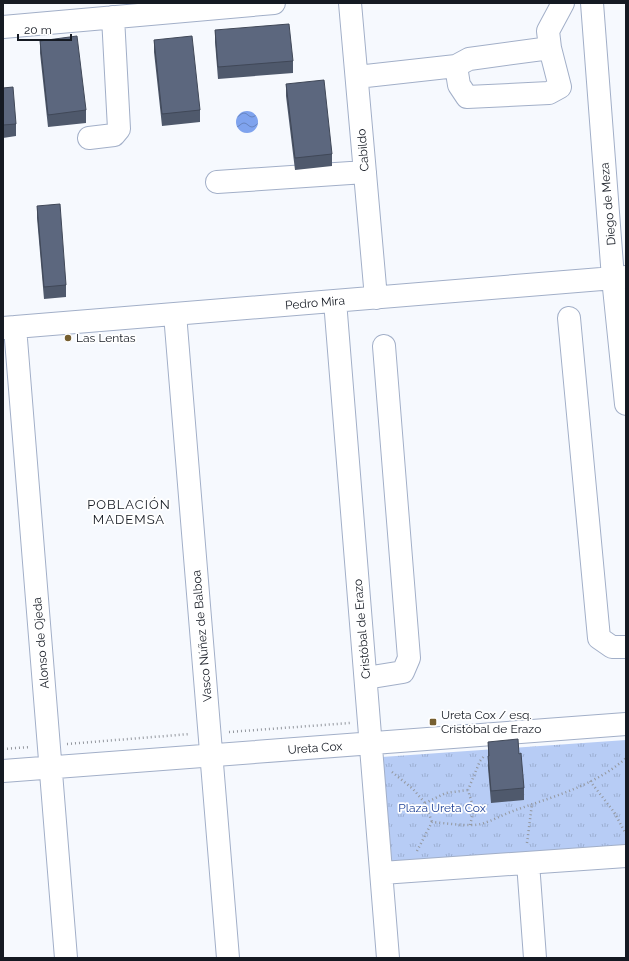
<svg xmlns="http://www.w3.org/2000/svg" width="629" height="961" viewBox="0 0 629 961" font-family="Raleway,sans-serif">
  <defs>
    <pattern id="park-tufts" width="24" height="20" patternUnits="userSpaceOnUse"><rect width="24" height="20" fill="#b7ccf5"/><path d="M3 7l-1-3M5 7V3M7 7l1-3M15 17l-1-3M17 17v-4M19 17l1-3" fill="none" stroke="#9cafd2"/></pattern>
    <pattern id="water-waves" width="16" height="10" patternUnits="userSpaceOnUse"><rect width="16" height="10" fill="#7fa3ee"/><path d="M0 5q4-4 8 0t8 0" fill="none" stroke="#6784c0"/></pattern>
  </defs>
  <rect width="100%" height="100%" fill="#f6f9fe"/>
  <path fill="url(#park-tufts)" d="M626 740V849L391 866 382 757Z"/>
  <path fill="url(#water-waves)" d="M236 122a11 11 0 1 1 22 0a11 11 0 1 1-22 0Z"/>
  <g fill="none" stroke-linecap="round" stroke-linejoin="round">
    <defs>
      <path id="minor" d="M350 3 376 298
        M592 3 613 278 626 404
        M3 27 274 3
        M550 48 469 59 456 66 459 85 467 97 549 93 560 87 550 48 548 31 563 3
        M357 77 456 66
        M89 138 114 135 119 129 113 17
        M217 182 365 172
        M335 301 388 958
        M175 314 228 958
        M569 318 599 638 612 647H626
        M15 327 66 958
        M3 328 626 277
        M366 678 403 672 409 658 384 346
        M3 771 626 724
        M528 863 535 958
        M382 873 626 856"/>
    </defs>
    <use href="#minor" stroke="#a2afc8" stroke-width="24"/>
    <path stroke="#93979e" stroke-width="2.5" stroke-dasharray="1 3" stroke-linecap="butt" d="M229 732 350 723
      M67 744 190 734
      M3 749 30 747
      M392 772 413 789 425 803 432 822
      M590 781 614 812 626 834
      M425 803 446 793 468 790
      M470 825 474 810 468 790 480 761 485 755
      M527 843 532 804
      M417 851 432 822C445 823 470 827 481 824 492 821 502 815 513 811 551 797 595 786 626 758"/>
    <use href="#minor" stroke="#fff" stroke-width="22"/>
  </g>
  <path fill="#4f596c" d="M215 30 293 61V73L218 79 215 42Z
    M154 40 200 110V122L162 126 154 52Z
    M40 41 86 110V123L48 127 40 53Z
    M286 84 332 154V166L295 170 286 96Z
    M3 88 16 124V136L3 138Z
    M37 206 66 285V297L44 299 37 218Z
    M488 742 519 754 524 788V800L491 803 488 768Z"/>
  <path fill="#5c677e" stroke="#404858" d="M289 24 293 61 218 67 215 30Z
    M77 36 86 110 48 115 40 41Z
    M192 36 200 110 162 114 154 40Z
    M324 80 332 154 295 158 286 84Z
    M13 87 16 124 3 125V88Z
    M60 204 66 285 44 287 37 206Z
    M518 739 519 754 521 753 524 788 491 791 488 756H489L488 742Z"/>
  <g fill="#765f30" stroke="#fff" stroke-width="1.5">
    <circle cx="68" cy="338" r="4"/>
    <rect x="429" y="718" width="8" height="8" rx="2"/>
  </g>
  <g text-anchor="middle" stroke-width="3.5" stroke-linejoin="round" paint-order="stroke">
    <g font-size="12" fill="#151a23" stroke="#fff">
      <text transform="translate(363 150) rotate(-95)" y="4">Cabildo</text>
      <text transform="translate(608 204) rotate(-95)" y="4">Diego de Meza</text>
      <text transform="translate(315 303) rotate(-5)" y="4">Pedro Mira</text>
      <text transform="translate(362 629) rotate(-95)" y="4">Cristóbal de Erazo</text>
      <text transform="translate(202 636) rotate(-95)" y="4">Vasco Núñez de Balboa</text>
      <text transform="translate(41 643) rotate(-95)" y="4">Alonso de Ojeda</text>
      <text transform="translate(315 748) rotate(-4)" y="4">Ureta Cox</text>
    </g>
    <g font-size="12" fill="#151a23" stroke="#fff" text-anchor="start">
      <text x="76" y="342">Las Lentas</text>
      <text x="441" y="719">Ureta Cox / esq.<tspan x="441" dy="14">Cristóbal de Erazo</tspan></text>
    </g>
    <g font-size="12" fill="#1f4298" stroke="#fff">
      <text x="442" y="812">Plaza Ureta Cox</text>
    </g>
    <g font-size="13" letter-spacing="1" fill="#151a23" stroke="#fff">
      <text x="129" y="509">POBLACIÓN<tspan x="129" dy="15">MADEMSA</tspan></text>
    </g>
  </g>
  <rect width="629" height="961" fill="none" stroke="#151a23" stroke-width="8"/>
  <path d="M18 34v6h53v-6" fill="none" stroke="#151a23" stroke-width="2"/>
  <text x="24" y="34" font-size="12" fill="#151a23" stroke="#ffffff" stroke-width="3" paint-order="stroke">20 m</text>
</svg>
